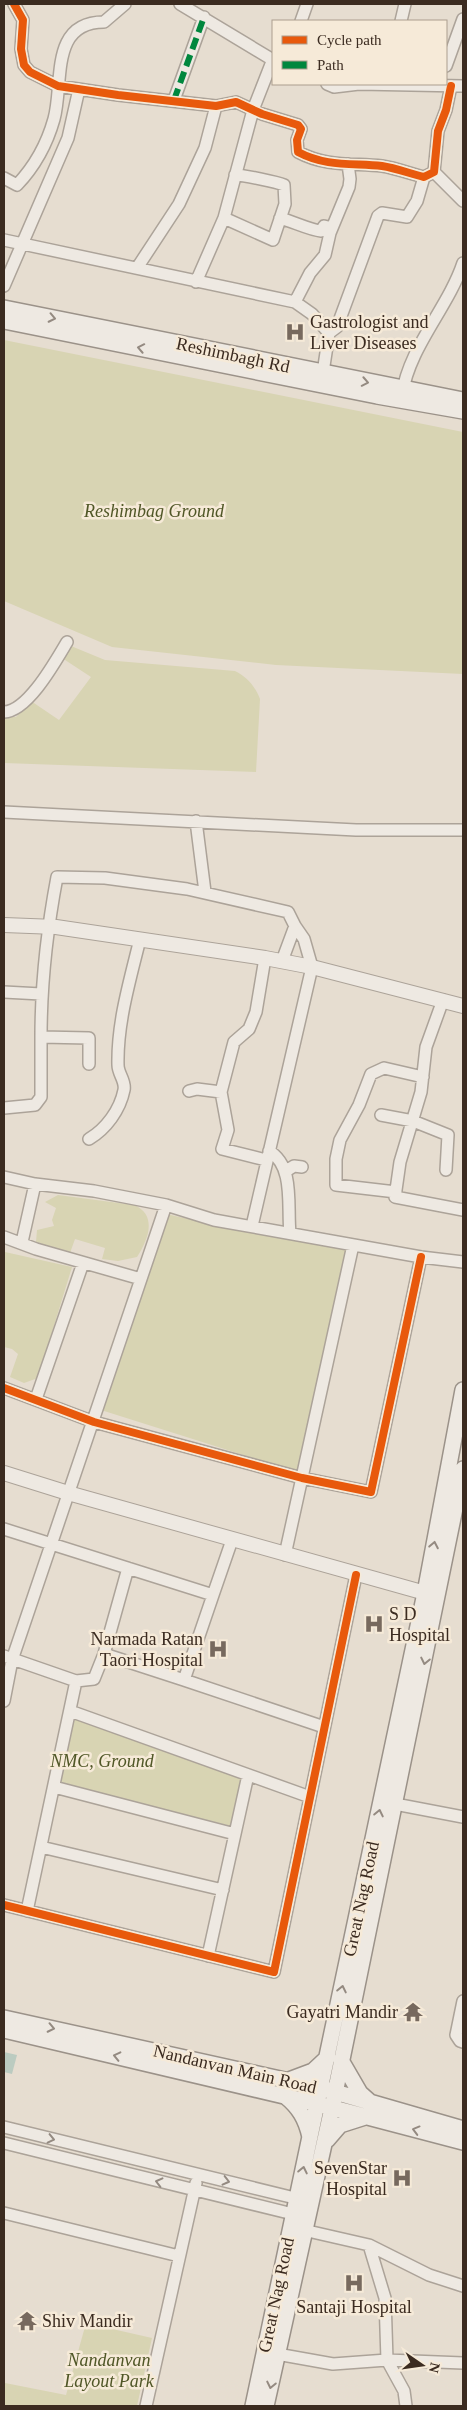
<svg xmlns="http://www.w3.org/2000/svg" width="467" height="2410" viewBox="0 0 467 2410" font-family="Georgia,serif">
  <rect width="100%" height="100%" fill="#e6ddd0"/>
  <path fill="#d8d4b3" d="M4 340 463 432V674L276 665 112 647 4 601Z
    M71 646 105 660 235 671C247 677 255 686 260 699L256 772 4 763V717H16L31 701 59 720 91 677 62 658Z
    M58 1195 134 1205C158 1215 148 1240 137 1257L118 1261 102 1259 105 1248 75 1239 70 1253 36 1242 37 1230 54 1226 52 1220 56 1208 45 1202Z
    M166 1214 238 1230 350 1247 300 1473 101 1410Z
    M5 1252 72 1267 38 1378 24 1383 10 1377 18 1354 12 1349 4 1347Z
    M74 1718 243 1777 231 1826 59 1784Z
    M86 2323 152 2338 137 2406H4L5 2383 66 2395Z"/>
  <path fill="#bbcbc0" d="M4 2052 17 2055 12 2074 4 2072Z"/>
  <g fill="none" stroke-linecap="round" stroke-linejoin="round">
    <defs>
      <path id="minor" d="M14 4 23 20 21 49 24 65 30 72 58 86 118 95 216 106 236 102 262 114 298 125 301 129 297 140 298 152C326 167 352 163 382 166 396 168 411 174 424 177L434 172 438 131 446 110 451 86
        M180 4 273 60
        M301 21 307 4
        M401 21 405 4
        M446 66 463 19
        M327 84 334 87 359 84 463 86
        M174 100 204 17
        M434 172 463 201
        M4 178 17 185C35 166 47 144 54 119 64 83 49 22 104 22L125 4
        M224 218 273 240 285 204 284 185C277 182 243 175 235 175
        M280 218C294 222 310 230 321 231L324 226 332 228
        M4 240 295 302 312 314 329 333 322 379
        M137 268 179 204 205 148 216 106
        M196 282 224 218 253 110 273 59
        M4 286 68 138 79 89
        M295 302 310 273 325 255 330 233 349 187 350 179 348 164
        M329 333 337 327 378 216 382 213 407 217 417 201 424 177
        M402 395C409 347 448 308 463 263
        M4 712C28 711 55 662 67 642
        M4 812 356 830H463
        M196 821 205 892
        M265 958 256 1012 249 1029 234 1042 221 1092 228 1130 222 1149 266 1160
        M4 992 41 994
        M443 1000 426 1047 421 1092 400 1162 395 1197 463 1210
        M89 1064V1038L41 1037C41 984 47 930 57 877L105 878 187 889 288 912 295 926 282 961
        M189 1091 197 1089 221 1092
        M4 1108 35 1105 41 1097V1037
        M381 1115 413 1121 448 1135 446 1170
        M89 1139C106 1129 120 1110 124 1090 126 1081 118 1074 118 1065 117 1023 130 980 140 939
        M269 1151C295 1166 287 1207 290 1233
        M286 1171 294 1166 302 1167
        M4 1177 35 1184 94 1191 166 1205 214 1220 421 1257 463 1262
        M396 1192 336 1185V1159L340 1140 359 1105 371 1074 384 1068 423 1077
        M252 1226 312 967 304 939 295 926
        M4 1237 36 1249 141 1279
        M22 1242 35 1184
        M4 1388 94 1422 302 1478 371 1492 421 1257
        M36 1399 83 1263
        M4 1529 213 1595 184 1680 324 1727
        M285 1555 353 1245
        M213 1595 232 1540
        M104 1654 128 1568
        M4 1656 76 1681 27 1911
        M76 1681 94 1679 104 1654 184 1680
        M4 1701 12 1660 166 1205
        M70 1711 310 1797
        M54 1787 235 1834
        M395 1804 463 1817
        M41 1847 223 1890
        M4 1905 274 1972 356 1575
        M208 1956 248 1775
        M463 2001 456 2035 460 2041 463 2042
        M4 2127 303 2200
        M4 2143 301 2216
        M4 2213 179 2256
        M299 2229 369 2245 385 2298 387 2360 404 2391 406 2406
        M369 2245 429 2275 463 2286
        M277 2354 333 2364 387 2360 463 2363
        M146 2406 196 2183"/>
      <path id="tertiary" d="M4 925 56 927 265 958 312 967 463 1006
        M4 1473 68 1493 436 1596"/>
      <path id="secondary" d="M4 308 463 400
        M4 321 377 396 463 411
        M4 2018 321 2088 463 2129
        M4 2030 318 2104 463 2142
        M342 2062 360 2093 369 2101
        M289 2080 313 2071 328 2057
        M285 2096C299 2107 306 2119 310 2137
        M327 2140 340 2125 365 2117
        M253 2406 425 1593 463 1390
        M266 2406 332 2108 463 1469"/>
    </defs>
    <use href="#minor" stroke="#aca399" stroke-width="14"/>
    <use href="#tertiary" stroke="#aca399" stroke-width="16"/>
    <use href="#secondary" stroke="#9b9289" stroke-width="18"/>
    <use href="#minor" stroke="#eee9e2" stroke-width="11"/>
    <use href="#tertiary" stroke="#eee9e2" stroke-width="14"/>
    <use href="#secondary" stroke="#eee9e2" stroke-width="15"/>
    <path stroke="#00873e" stroke-width="6" stroke-dasharray="12 6" stroke-linecap="butt" d="M174 100 204 17"/>
    <defs>
      <path id="cycleway" d="M14 4 23 20 21 49 24 65 30 72 58 86 118 95 216 106 236 102 262 114 298 125 301 129 297 140 298 152C326 167 352 163 382 166 396 168 411 174 424 177L434 172 438 131 446 110 451 86
        M4 1388 94 1422 302 1478 371 1492 421 1257
        M4 1905 274 1972 356 1575"/>
    </defs>
    <use href="#cycleway" stroke="#f6ead8" stroke-width="11"/>
    <use href="#cycleway" stroke="#e8590c" stroke-width="8"/>
  </g>
  <defs><path id="oneway-chevron" d="M-2-3.5L2.5 0L-2 3.5" fill="none" stroke-width="1.6" stroke-linecap="round" stroke-linejoin="round" transform="scale(1.25)"/></defs>
  <g stroke="#948a81">
    <use href="#oneway-chevron" transform="translate(52 318) rotate(12)"/>
    <use href="#oneway-chevron" transform="translate(141 348) rotate(-169)"/>
    <use href="#oneway-chevron" transform="translate(365 382) rotate(11)"/>
    <use href="#oneway-chevron" transform="translate(434 1545) rotate(-79)"/>
    <use href="#oneway-chevron" transform="translate(425 1661) rotate(102)"/>
    <use href="#oneway-chevron" transform="translate(379 1813) rotate(-78)"/>
    <use href="#oneway-chevron" transform="translate(342 1989) rotate(-78)"/>
    <use href="#oneway-chevron" transform="translate(51 2028) rotate(12)"/>
    <use href="#oneway-chevron" transform="translate(117 2056) rotate(-167)"/>
    <use href="#oneway-chevron" transform="translate(416 2130) rotate(-165)"/>
    <use href="#oneway-chevron" transform="translate(51 2139) rotate(13)"/>
    <use href="#oneway-chevron" transform="translate(303 2170) rotate(-78)"/>
    <use href="#oneway-chevron" transform="translate(226 2181) rotate(14)"/>
    <use href="#oneway-chevron" transform="translate(159 2182) rotate(-166)"/>
    <use href="#oneway-chevron" transform="translate(271 2385) rotate(102)"/>
  </g>
  <defs>
    <symbol id="hospital-bare" viewBox="-9 -9 18 18"><path d="M-5-5h3v3.5h4V-5h3V5h-3V1.5h-4V5h-3Z" fill="#77695e" stroke="#f6ead8" stroke-width="2.5" paint-order="stroke"/></symbol>
    <symbol id="temple-bare" viewBox="-9 -9 18 18"><path d="M0-6L5-2H3V0L6.5 2.5H4V6H1.5V3h-3V6H-4V2.5H-6.5L-3 0V-2H-5Z" fill="#77695e" stroke="#f6ead8" stroke-width="2.5" paint-order="stroke"/></symbol>
  </defs>
  <g fill-rule="evenodd">
    <use href="#hospital-bare" x="281" y="318" width="28" height="28"/>
    <use href="#hospital-bare" x="360" y="1610" width="28" height="28"/>
    <use href="#hospital-bare" x="204" y="1635" width="28" height="28"/>
    <use href="#temple-bare" x="399" y="1998" width="28" height="28"/>
    <use href="#hospital-bare" x="388" y="2164" width="28" height="28"/>
    <use href="#hospital-bare" x="340" y="2269" width="28" height="28"/>
    <use href="#temple-bare" x="13" y="2307" width="28" height="28"/>
  </g>
  <g text-anchor="middle" stroke-width="5" stroke-linejoin="round" paint-order="stroke">
    <g font-size="18" fill="#3b2b20" stroke="#f6ead8" text-anchor="start">
      <text x="310" y="328">Gastrologist and<tspan x="310" dy="21">Liver Diseases</tspan></text>
      <text x="389" y="1620">S D<tspan x="389" dy="21">Hospital</tspan></text>
      <text x="203" y="1645" text-anchor="end">Narmada Ratan<tspan x="203" dy="21">Taori Hospital</tspan></text>
      <text x="398" y="2018" text-anchor="end">Gayatri Mandir</text>
      <text x="387" y="2174" text-anchor="end">SevenStar<tspan x="387" dy="21">Hospital</tspan></text>
      <text x="354" y="2313" text-anchor="middle">Santaji Hospital</text>
      <text x="42" y="2327">Shiv Mandir</text>
    </g>
    <g font-size="18" fill="#3b2b20" stroke="#f6ead8">
      <text transform="translate(233 355) rotate(12)" y="6">Reshimbagh Rd</text>
      <text transform="translate(361 1899) rotate(-78)" y="6">Great Nag Road</text>
      <text transform="translate(235 2069) rotate(13)" y="6">Nandanvan Main Road</text>
      <text transform="translate(276 2295) rotate(-78)" y="6">Great Nag Road</text>
    </g>
    <g font-size="18" font-style="italic" fill="#505727" stroke="#f6ead8">
      <text x="154" y="517">Reshimbag Ground</text>
      <text x="102" y="1767">NMC, Ground</text>
      <text x="109" y="2366">Nandanvan<tspan x="109" dy="21">Layout Park</tspan></text>
    </g>
  </g>
  <rect width="467" height="2410" fill="none" stroke="#3b2b20" stroke-width="10"/>
  <rect x="272" y="20" width="175" height="65" fill="#f6ead8" stroke="#ab9e8e"/>
  <rect x="282" y="36" width="25" height="8" fill="#e8590c" stroke="#ab9e8e"/>
  <text x="317" y="45" font-size="15" fill="#3b2b20">Cycle path</text>
  <rect x="282" y="61" width="25" height="8" fill="#00873e" stroke="#ab9e8e"/>
  <text x="317" y="70" font-size="15" fill="#3b2b20">Path</text>
  <g transform="translate(422 2365) rotate(103)" stroke="#f6ead8" stroke-width="4" paint-order="stroke">
  <path d="M0-4L9 19L0 12L-9 19Z" fill="#3b2b20"/>
  <text y="-8" font-size="14" font-weight="bold" text-anchor="middle" fill="#3b2b20">N</text>
  </g>
</svg>
